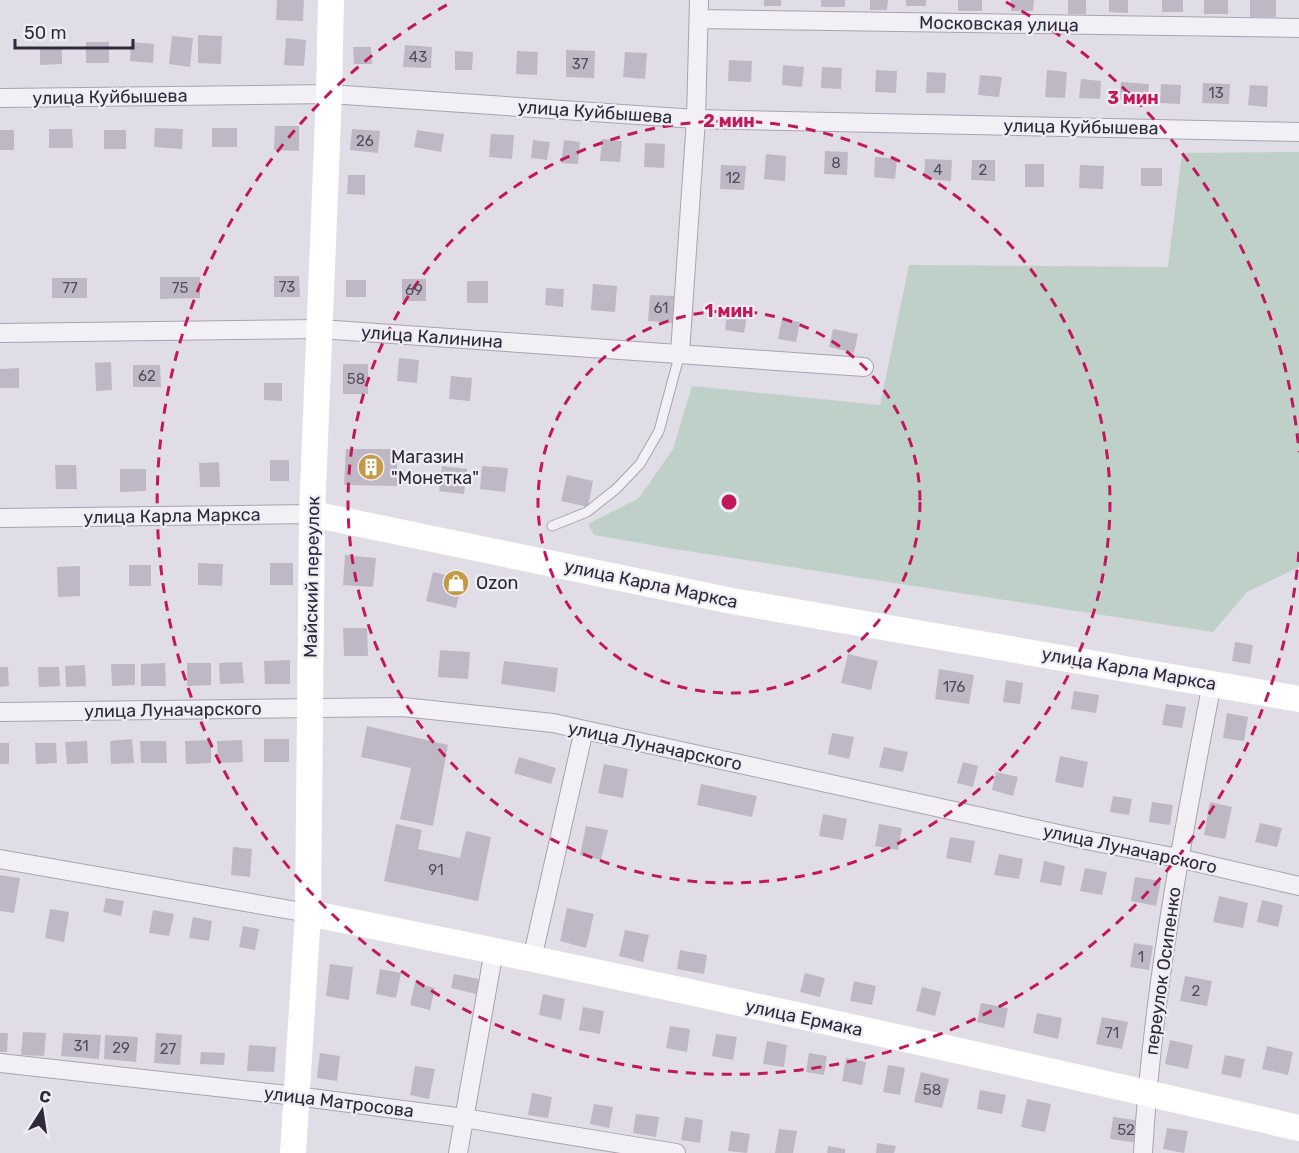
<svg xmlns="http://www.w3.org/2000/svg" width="1299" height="1153" viewBox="0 0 1299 1153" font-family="Rubik,sans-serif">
  <rect width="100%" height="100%" fill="#e1dde6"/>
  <path fill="#bfd0c8" d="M1299 152V567L1247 592 1213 632 668 548 594 535 588 524 639 498 673 449 692 386 880 405 909 265 1168 267 1182 153Z"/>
  <path fill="#beb8c6" d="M277 0H304L303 21 276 20Z
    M764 0H781V6H764Z
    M821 0H845V7H821Z
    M870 0H888L887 10H870Z
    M906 0H926V6H906Z
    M958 0H982V11H958Z
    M1011 0H1034L1033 11H1011Z
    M1068 0H1086V14H1068Z
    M1109 0H1128V13L1109 12Z
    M1162 0H1183V12H1162Z
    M1204 0H1228V14H1204Z
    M1250 0H1276V17H1250Z
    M198 35 222 36 221 64 198 63Z
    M172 36 193 38 190 67 169 64Z
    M286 38 306 40 304 66 284 65Z
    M86 42H109V63H86Z
    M131 42 154 44 153 63 130 61Z
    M405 45 432 47 431 68 403 67Z
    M62 47V64L40 65V48Z
    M353 47H371L372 64H354Z
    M566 50 595 51 594 78 566 77Z
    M455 51 473 52 472 70H455Z
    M517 51 538 52 537 75 516 74Z
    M625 52 647 53 645 79 623 77Z
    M729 60 752 61 751 82 728 81Z
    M783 65 804 67 802 87 782 85Z
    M822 67 842 68 841 89 821 88Z
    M876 70 897 71 896 93 875 92Z
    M1047 70 1067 72 1065 98 1045 97Z
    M927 72 946 73 945 93H926Z
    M980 75 1002 77 999 97 978 95Z
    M1081 79 1101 81 1100 99 1079 98Z
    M1121 82 1149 84 1148 103 1120 100Z
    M1203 83 1230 84 1229 104 1202 103Z
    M1161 84 1181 85 1180 104 1160 103Z
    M1250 85 1268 86 1267 107 1248 105Z
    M275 126H299V151L274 150Z
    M155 128 183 129 182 149 154 147Z
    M212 128H237V147H212Z
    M49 129H72L73 148H49Z
    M352 129 380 131 378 153 350 150Z
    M0 130H14V150H0Z
    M104 130H126V149H104Z
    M417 130 444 134 441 152 414 147Z
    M491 134 514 135 512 159 489 157Z
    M602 139 622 141 620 162 600 161Z
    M533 140 550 142 547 160 531 158Z
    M564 140 580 142 578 164 561 163Z
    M645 143 665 144 664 168 644 167Z
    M825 151 848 152 847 175 824 174Z
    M766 154 786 156 785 181 764 179Z
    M875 157 897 159 895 179 874 177Z
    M925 159 952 160 951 181 924 179Z
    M972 160H995V181L971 180Z
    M1025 164H1044V187H1025Z
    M721 165 746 166 744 190 720 189Z
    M1080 165 1104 166 1103 189 1079 188Z
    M1141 168H1162V186H1141Z
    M348 175H365V195L347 194Z
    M274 276H299L300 297H274Z
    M160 277H200V298L160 299Z
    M52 278H87V298H52Z
    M402 279H426V301H402Z
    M346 280H366V297H346Z
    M467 281H488V303H467Z
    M593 284 617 286 615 312 591 310Z
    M546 288 564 289 563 307 545 305Z
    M650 295 674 296 672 323 648 321Z
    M727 312 747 315 744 333 725 330Z
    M782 319 800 322 796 342 778 339Z
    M833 329 858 334 854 353 829 347Z
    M399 358 419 360 417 383 397 381Z
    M111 362 112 390 96 391 95 363Z
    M343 364H368V394H343Z
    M133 365H160L161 387H133Z
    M19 368V388H0V369Z
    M451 376 472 378 470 401 449 399Z
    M264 383H282V401L264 400Z
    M346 449H397V486L344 485Z
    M270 460H289V481H270Z
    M219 462 220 487H200L199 463Z
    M55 465H76L77 489H56Z
    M442 466 467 469 464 494 439 491Z
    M482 466 508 468 505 492 480 489Z
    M120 469H146V491L120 492Z
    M567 475 593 481 588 507 561 501Z
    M345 555 376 558 373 587 343 585Z
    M198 563 223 564 222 586 198 585Z
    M270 563H293V585H270Z
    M129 565H151V586H129Z
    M80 566V596L58 597 57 567Z
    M433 572 463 579 456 608 426 601Z
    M343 628H367L368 656H344Z
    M1235 642 1253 645 1250 664 1232 661Z
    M440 650 470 652 468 679 438 677Z
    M848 654 878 661 871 690 841 683Z
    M290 660V684H265L264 661Z
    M504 661 558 668 555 692 501 684Z
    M242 662 244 683 220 684 219 663Z
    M165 663 166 686H141V664Z
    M187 663H211V685L187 686Z
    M111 664H135V685L112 686Z
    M85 665 86 686 66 687 65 666Z
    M0 667H8L9 686 0 687Z
    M38 667H59L60 686 39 687Z
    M939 669 974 675 969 704 935 699Z
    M1006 680 1023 683 1020 704 1003 702Z
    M1074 691 1099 695 1096 713 1071 709Z
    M1166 704 1186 707 1182 728 1162 725Z
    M1227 713 1248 717 1244 741 1223 738Z
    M367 726 448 745 433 826 400 819 411 768 361 757Z
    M832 733 854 737 849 759 828 754Z
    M132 739 134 763 111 764 110 741Z
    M264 739H289V762H264Z
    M211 740V763L186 764 185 741Z
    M242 740 243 762 218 763 217 741Z
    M87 741 88 763 67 764 65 742Z
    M140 741H166L167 763H141Z
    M0 743H9V764H0Z
    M35 743H56L57 763 36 764Z
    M884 747 908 752 903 772 879 767Z
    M1060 756 1088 762 1083 788 1055 782Z
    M519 757 556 768 551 784 514 773Z
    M963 762 978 766 973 787 957 783Z
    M604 764 628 769 623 798 598 793Z
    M996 772 1018 777 1013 796 992 790Z
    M701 784 757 796 752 817 697 805Z
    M1113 796 1132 799 1129 815 1110 812Z
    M1152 802 1173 805 1170 825 1149 822Z
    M1210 802 1232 807 1225 839 1204 835Z
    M823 814 847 819 843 840 819 836Z
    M1260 823 1282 828 1277 847 1255 842Z
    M396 824 422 830 418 849 460 858 466 831 491 837 478 901 384 881Z
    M879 824 902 828 898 850 875 846Z
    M586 826 608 830 601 860 580 855Z
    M950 837 975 841 971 863 946 858Z
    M233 847 252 849 250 877 231 875Z
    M999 854 1023 859 1019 879 994 875Z
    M1044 861 1065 866 1061 886 1040 882Z
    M1085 868 1107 872 1102 895 1080 891Z
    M0 875 20 878 14 913 0 911Z
    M1135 877 1161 881 1156 906 1131 901Z
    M1219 896 1248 903 1243 928 1213 922Z
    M106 898 124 901 121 916 103 912Z
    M1262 900 1283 905 1278 927 1257 922Z
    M567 908 594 914 586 948 560 941Z
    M50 909 69 912 64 942 45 938Z
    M153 910 174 914 169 936 149 933Z
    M193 917 212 921 209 941 189 938Z
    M243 926 259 929 255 950 239 947Z
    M625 930 649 935 643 962 619 956Z
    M1134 943 1153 946 1149 970 1130 967Z
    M680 950 707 955 704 974 677 969Z
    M330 964 353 967 349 1000 326 996Z
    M380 969 401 973 396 998 376 994Z
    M805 973 825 978 820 997 800 992Z
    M454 974 479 979 476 994 451 988Z
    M1185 976 1212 981 1207 1006 1180 1001Z
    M854 981 876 986 872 1005 850 1001Z
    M415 983 435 988 430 1010 410 1005Z
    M922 987 941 992 935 1016 916 1011Z
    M543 994 565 999 561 1020 539 1015Z
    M981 1003 1008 1008 1004 1028 977 1022Z
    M583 1007 604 1011 600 1034 579 1030Z
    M1037 1013 1062 1018 1058 1039 1033 1033Z
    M1102 1017 1128 1022 1122 1049 1096 1044Z
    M670 1026 690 1029 687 1052 666 1048Z
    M23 1032 46 1033 44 1056 21 1055Z
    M0 1033H8L7 1052H0Z
    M63 1033 101 1035 99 1059 61 1056Z
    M156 1033 182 1035 180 1065 154 1063Z
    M716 1034 737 1037 733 1060 712 1056Z
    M105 1035 138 1037 136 1062 104 1059Z
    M1170 1040 1193 1045 1188 1069 1165 1064Z
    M767 1041 787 1045 784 1067 763 1064Z
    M249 1045 276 1047 274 1072 247 1071Z
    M1267 1046 1293 1052 1288 1075 1262 1069Z
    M201 1052 225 1053 224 1065 200 1064Z
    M320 1053 340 1056 337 1081 317 1078Z
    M809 1053 827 1056 824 1075 806 1072Z
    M1225 1055 1245 1059 1241 1078 1221 1074Z
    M846 1058 866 1062 862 1085 842 1081Z
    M888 1065 905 1068 900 1095 883 1092Z
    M415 1066 435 1069 429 1099 410 1095Z
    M921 1072 949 1079 942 1108 914 1102Z
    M980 1090 1006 1095 1002 1114 977 1109Z
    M532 1093 552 1097 548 1118 528 1115Z
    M1027 1099 1051 1104 1045 1132 1021 1127Z
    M594 1104 613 1107 609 1128 590 1124Z
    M636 1114 659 1117 656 1137 633 1133Z
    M685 1117 703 1120 700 1143 681 1140Z
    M1113 1117 1142 1121 1139 1143 1110 1139Z
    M1167 1128 1188 1131 1184 1153 1163 1149Z
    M779 1129 797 1131 793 1153H775Z
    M731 1131 750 1134 747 1153 728 1151Z
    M877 1143 896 1146 894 1153H876Z
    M828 1146 845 1149V1153H827Z"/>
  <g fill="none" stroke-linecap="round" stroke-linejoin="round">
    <defs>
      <path id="lane" d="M552 526 587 512 616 489 640 464 659 431 680 353"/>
      <path id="street" d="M699 19 1299 28
        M0 98 329 94 696 119 1299 132
        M0 333 320 329 864 367
        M680 353 696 119 699 0
        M0 518 312 514
        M0 712 403 707 553 723 1086 840 1178 858 1299 886
        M0 859 308 913
        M532 959 584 730
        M0 1063 296 1096 464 1118 676 1153
        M458 1153 494 950
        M1143 1153C1152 995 1182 838 1212 683"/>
    </defs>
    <use href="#lane" stroke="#a8a3b0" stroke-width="11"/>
    <use href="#street" stroke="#a8a3b0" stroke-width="20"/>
    <use href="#lane" stroke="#f2f0f5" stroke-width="9"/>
    <use href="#street" stroke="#f2f0f5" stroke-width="18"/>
    <path stroke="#fff" stroke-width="26" d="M312 514 732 601 1299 699
      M308 913C639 979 970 1052 1299 1128
      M293 1153 308 913 312 514 329 94 331 0"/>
  </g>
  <g fill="none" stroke="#c2185b" stroke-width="3" stroke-dasharray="10 8">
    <circle cx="729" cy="502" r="191"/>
    <circle cx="729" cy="502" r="381"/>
    <path d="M1299 552A572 572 0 1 1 452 2M1006 2A572 572 0 0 1 1299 452"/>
  </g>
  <defs>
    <symbol id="building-disc" viewBox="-11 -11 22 22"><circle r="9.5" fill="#c69947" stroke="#efedf4"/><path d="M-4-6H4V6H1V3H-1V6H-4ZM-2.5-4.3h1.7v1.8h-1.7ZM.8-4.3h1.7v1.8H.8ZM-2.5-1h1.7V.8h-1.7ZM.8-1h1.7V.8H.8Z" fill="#fff"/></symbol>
    <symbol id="shop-disc" viewBox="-11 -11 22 22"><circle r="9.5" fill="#c69947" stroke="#efedf4"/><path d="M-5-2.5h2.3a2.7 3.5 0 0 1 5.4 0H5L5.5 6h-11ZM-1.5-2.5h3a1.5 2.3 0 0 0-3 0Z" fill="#fff"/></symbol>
  </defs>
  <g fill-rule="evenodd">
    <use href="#building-disc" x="356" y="452" width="30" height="30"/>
    <use href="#shop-disc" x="441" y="568" width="30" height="30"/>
  </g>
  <g text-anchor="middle" stroke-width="4.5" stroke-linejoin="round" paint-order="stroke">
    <g font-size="15" fill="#544c5e">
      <text x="418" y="62">43</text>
      <text x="580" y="69">37</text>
      <text x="1216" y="98">13</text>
      <text x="365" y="146">26</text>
      <text x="836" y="168">8</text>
      <text x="938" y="175">4</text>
      <text x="983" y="175">2</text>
      <text x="733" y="183">12</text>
      <text x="287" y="292">73</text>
      <text x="70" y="293">77</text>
      <text x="180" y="293">75</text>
      <text x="414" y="295">69</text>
      <text x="661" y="313">61</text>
      <text x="147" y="381">62</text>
      <text x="356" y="384">58</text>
      <text x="954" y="692">176</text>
      <text x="436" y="875">91</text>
      <text x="1141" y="962">1</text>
      <text x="1196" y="996">2</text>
      <text x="1112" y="1038">71</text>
      <text x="81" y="1051">31</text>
      <text x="121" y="1053">29</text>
      <text x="168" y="1054">27</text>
      <text x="932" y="1095">58</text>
      <text x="1126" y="1135">52</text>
    </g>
    <g font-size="18" fill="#30283c" stroke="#efedf4">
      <text transform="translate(999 24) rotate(1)" y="6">Московская улица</text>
      <text transform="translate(110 97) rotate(-1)" y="6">улица Куйбышева</text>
      <text transform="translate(595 112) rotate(4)" y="6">улица Куйбышева</text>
      <text transform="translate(1081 127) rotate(1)" y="6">улица Куйбышева</text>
      <text transform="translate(432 337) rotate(4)" y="6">улица Калинина</text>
      <text transform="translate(172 516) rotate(-1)" y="6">улица Карла Маркса</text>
      <text transform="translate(312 577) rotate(-89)" y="6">Майский переулок</text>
      <text transform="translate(651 584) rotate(12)" y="6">улица Карла Маркса</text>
      <text transform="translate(1129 669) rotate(10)" y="6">улица Карла Маркса</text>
      <text transform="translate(173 710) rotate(-1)" y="6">улица Луначарского</text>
      <text transform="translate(655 746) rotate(12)" y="6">улица Луначарского</text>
      <text transform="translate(1130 849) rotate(12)" y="6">улица Луначарского</text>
      <text transform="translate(1163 971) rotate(-82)" y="6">переулок Осипенко</text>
      <text transform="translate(804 1018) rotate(12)" y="6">улица Ермака</text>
      <text transform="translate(339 1102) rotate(7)" y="6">улица Матросова</text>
    </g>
    <g font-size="18" fill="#30283c" stroke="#efedf4" text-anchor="start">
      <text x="391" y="463">Магазин<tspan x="391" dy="21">"Монетка"</tspan></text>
      <text x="476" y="589">Ozon</text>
    </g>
  </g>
  <circle cx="729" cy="502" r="9" fill="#c2185b" stroke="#efedf4" stroke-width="3"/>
  <g font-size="18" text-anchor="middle" font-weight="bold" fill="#c2185b" stroke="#efedf4" stroke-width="4.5" stroke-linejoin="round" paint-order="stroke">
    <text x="1133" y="104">3 мин</text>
    <text x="729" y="127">2 мин</text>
    <text x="729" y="317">1 мин</text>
  </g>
  <g transform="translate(42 1111) rotate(12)" stroke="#efedf4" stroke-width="4.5" paint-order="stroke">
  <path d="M0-4.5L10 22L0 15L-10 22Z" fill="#30283c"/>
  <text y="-9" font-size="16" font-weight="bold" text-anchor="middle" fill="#30283c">С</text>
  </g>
  <path d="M15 39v9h118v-9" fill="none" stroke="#30283c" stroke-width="3"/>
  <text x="24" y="39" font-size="18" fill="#30283c" stroke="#efedf4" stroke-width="4.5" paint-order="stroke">50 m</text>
</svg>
